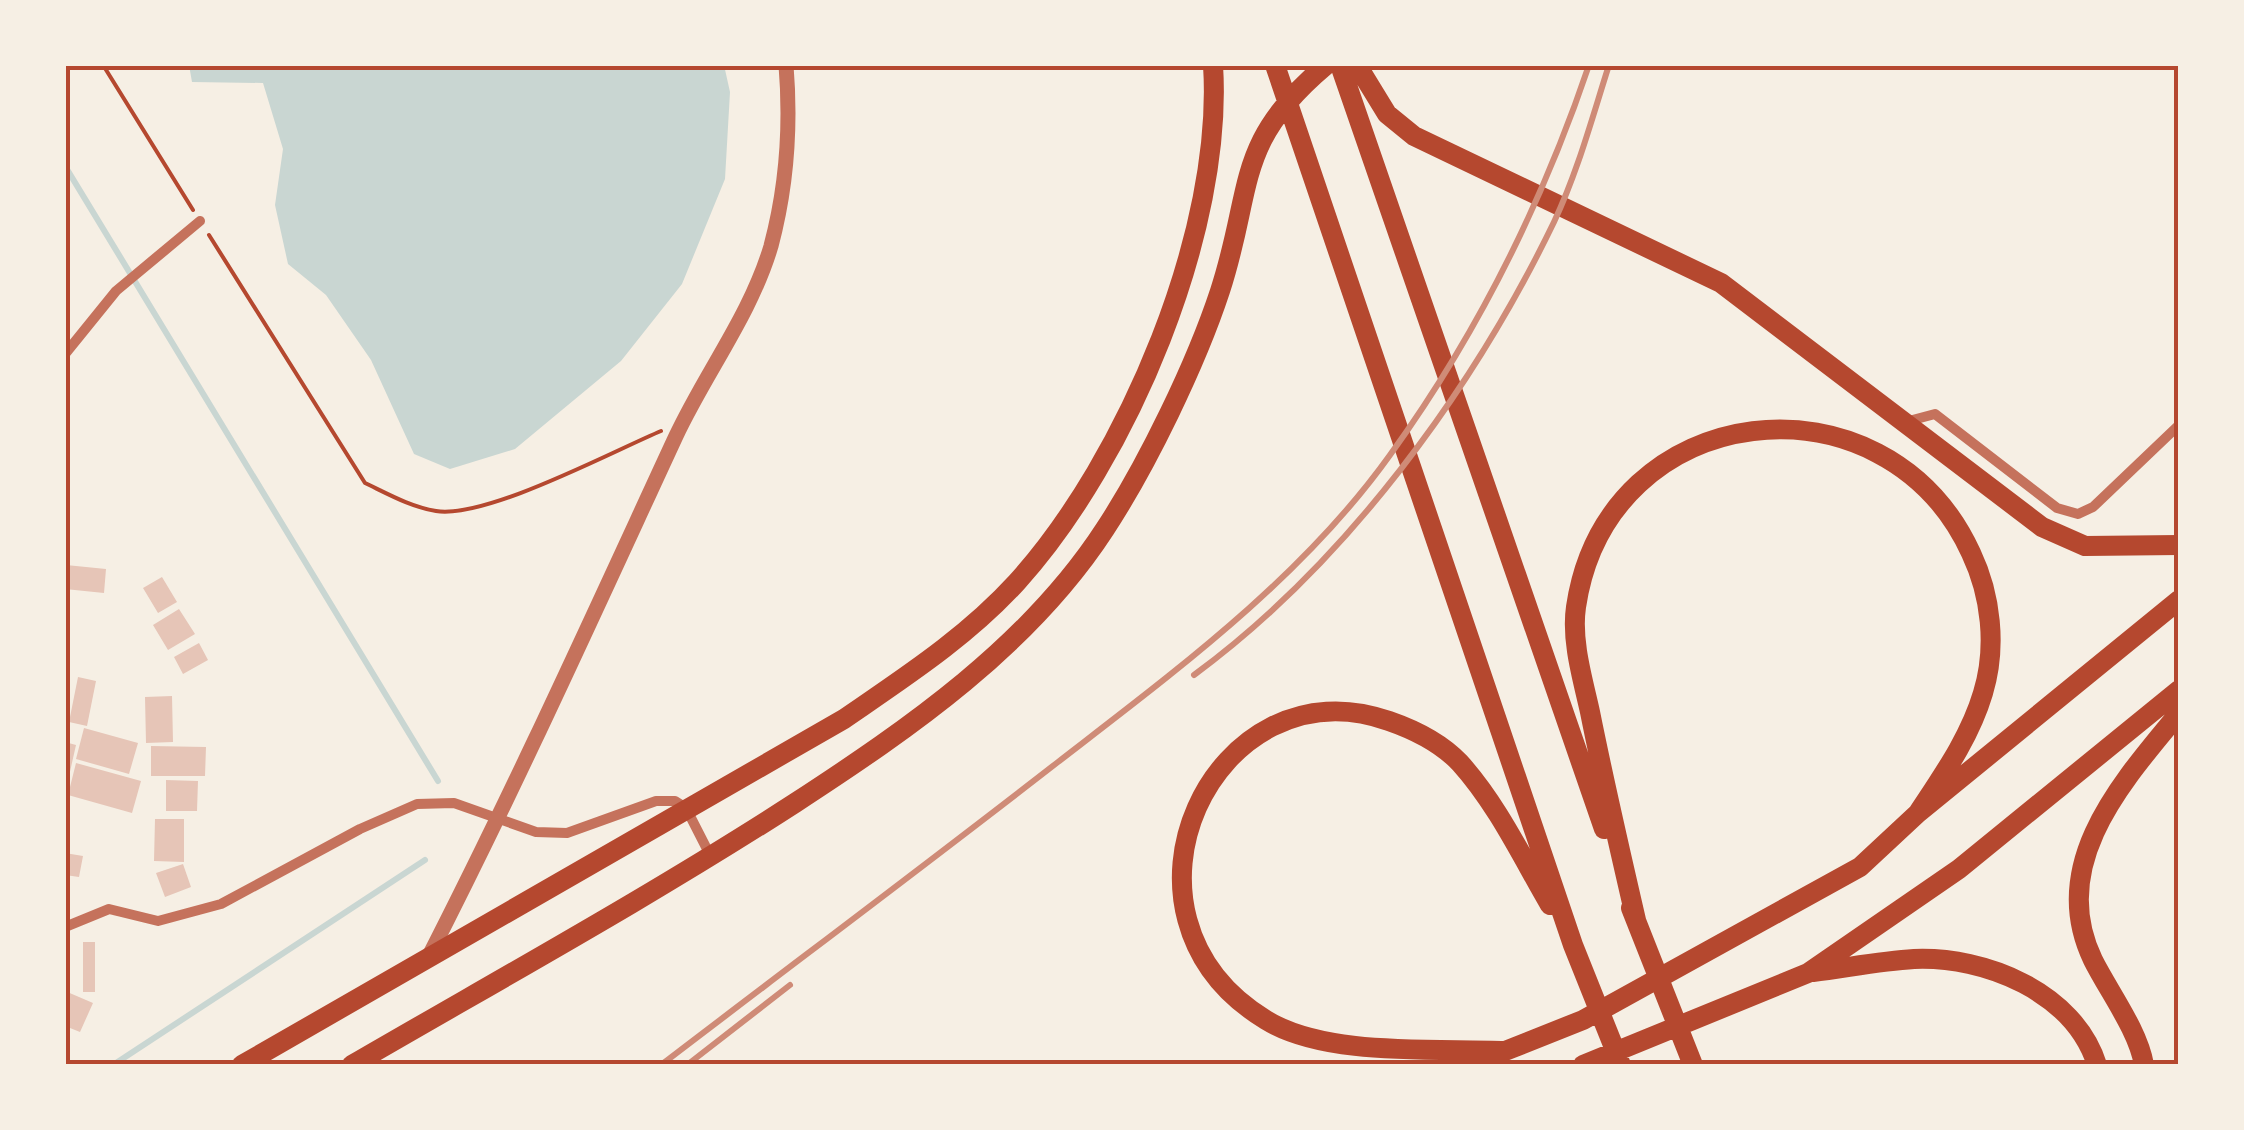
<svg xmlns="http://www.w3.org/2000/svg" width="2244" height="1130" viewBox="0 0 2244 1130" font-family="'Fira Sans',sans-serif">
  <rect width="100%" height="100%" fill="#f6efe4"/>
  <path fill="#c9d6d2" d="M189 65H724L730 92 725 179 682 284 621 361 515 449 450 469 414 454 371 360 326 295 288 264 275 205 283 149 263 83 192 82Z"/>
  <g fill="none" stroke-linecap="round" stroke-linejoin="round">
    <path stroke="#c9d6d2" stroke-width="6" d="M65 166 438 781
      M113 1065 425 860"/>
  </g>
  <path fill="#e6c5b7" d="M66 565 106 569 104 593 65 589Z
    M162 577 177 602 158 613 143 588Z
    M179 609 195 634 168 650 153 625Z
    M199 643 208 660 183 674 174 657Z
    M78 677 96 681 87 726 69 722Z
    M172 696 173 742 146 743 145 697Z
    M84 728 138 743 129 774 76 759Z
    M65 742 76 745 67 785H65Z
    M151 746 206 747 205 776H151Z
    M76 763 141 781 132 813 68 795Z
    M166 780 198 781 197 811H166Z
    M155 819H184V862L154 861Z
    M65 853 83 856 79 877 65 875Z
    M183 864 191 887 165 897 156 873Z
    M83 942H95V992H83Z
    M65 991 93 1003 80 1032 65 1026Z"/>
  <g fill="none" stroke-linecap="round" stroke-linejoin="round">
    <path stroke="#b5482f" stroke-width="4" d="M103 65 193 210
      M209 235 365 483C388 494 411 507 436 511 486 519 611 452 661 431"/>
    <path stroke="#c5725c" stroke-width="10" d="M65 354 116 291 200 221
      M1905 422 1935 414 2057 508 2078 514 2093 507 2179 425
      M65 927 109 909 158 921 221 904 360 829 417 804 454 803 536 832 567 833 656 801H675L686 808 710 855"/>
    <path stroke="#c5725c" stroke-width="15" d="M428 958C516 786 595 611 676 436 706 372 751 314 771 246 787 186 791 126 786 65"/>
    <path stroke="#b5482f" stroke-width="20" d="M1275 65 1573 945 1621 1065
      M1340 65 1604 829
      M1357 65 1387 114 1414 136 1721 283 2042 527 2085 546 2179 545
      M1631 908 1693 1065
      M1636 920C1620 851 1604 782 1590 712 1583 680 1571 641 1576 607 1607 397 1885 366 1971 553 1991 595 1997 647 1983 693 1970 737 1943 775 1918 813
      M1813 972C1846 968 1880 961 1914 959 1985 956 2074 992 2097 1065
      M1505 1051C1436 1048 1326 1057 1266 1020 1092 914 1215 659 1389 721 1415 730 1441 743 1460 763 1497 804 1522 857 1550 905
      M242 1065 844 719C905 677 967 637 1017 582 1128 459 1224 230 1213 65
      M352 1065C500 979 651 896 795 803 910 728 1029 646 1105 529 1147 465 1196 364 1220 291 1254 187 1233 143 1326 65
      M1455 1065 1505 1051 1583 1020 1860 867 1918 813 2179 600
      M1583 1065 1808 973 1959 869 2179 690
      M2144 1065C2138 1030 2109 992 2093 960 2047 865 2121 783 2179 713"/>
    <path stroke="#cf8b77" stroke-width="6" d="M1194 675C1345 564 1473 390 1554 222 1578 171 1592 118 1609 65
      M661 1065C793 964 927 864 1058 762 1177 670 1302 578 1390 455 1476 336 1542 204 1589 65
      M687 1065 790 985"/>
  </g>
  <rect width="2244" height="1130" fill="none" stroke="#f6efe4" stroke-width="135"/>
  <rect x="68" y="68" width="2108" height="994" fill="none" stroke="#b5482f" stroke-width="4"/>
</svg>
